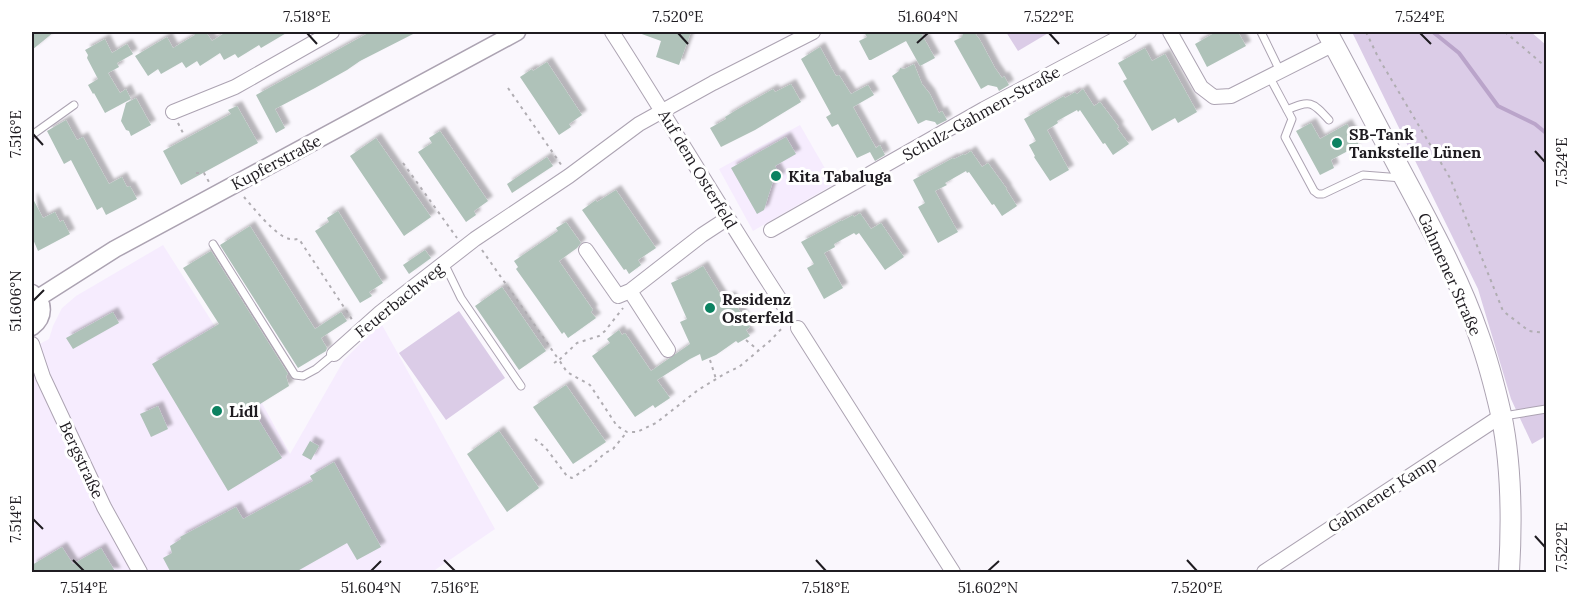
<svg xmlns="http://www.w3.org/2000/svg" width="1578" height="604" viewBox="0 0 1578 604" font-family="Lora,serif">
  <defs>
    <filter id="shadow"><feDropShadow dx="5" dy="-5" stdDeviation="1.5" flood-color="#0004"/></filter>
  </defs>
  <rect width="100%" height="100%" fill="#faf7fd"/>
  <path fill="#f6ecfe" d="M800 125 834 184 753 231 719 169Z
    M163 245 248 378 290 454 344 360 381 323 495 529 432 572H32V348L49 339 53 326 62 308 76 296Z"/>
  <path fill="#dbcce7" d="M1006 32H1050L1018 51Z
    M1352 32H1531L1546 45V436L1532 444 1511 399 1478 289Z
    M459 311 505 378 446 420 399 353Z"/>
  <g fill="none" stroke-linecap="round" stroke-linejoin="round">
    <path stroke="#baa4ca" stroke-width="4" d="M1433 32 1459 53 1498 106 1535 124 1546 133"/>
  </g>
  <path fill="#afc2b9" filter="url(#shadow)" d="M32 32H54L32 50Z
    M192 32H206L212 41 226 32H288L261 48 259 45 238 58 235 54 224 60 220 53 200 66 197 61 186 68 182 62 161 74 158 69 148 76 135 56 167 37 173 48 195 35Z
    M370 32H417L360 61 347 70 315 88 275 109 285 128 276 133 256 95Z
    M639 32H691L679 65 656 57 661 41 639 33Z
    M864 32H922L921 33 935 58 920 66 906 41 871 60H869L859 41 867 37Z
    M972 32H974L980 40 995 68 1002 78 1004 76 1009 85 999 91 997 87 988 85 981 89 954 41 962 37 963 33 967 34Z
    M1216 32H1238L1246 46 1207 67 1195 44Z
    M105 39 112 53 127 44 133 54 117 63 119 67 108 73 120 93 126 89 131 99 105 113 94 93 93 94 88 85 98 79 87 58 88 55 85 50Z
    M820 47 836 76 839 75 851 94 868 85 874 95 853 107 876 148 880 145 885 155 875 161 870 152 857 158 838 124 832 127 826 117 831 114 801 59Z
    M1145 48 1152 61 1165 54 1197 112 1178 123 1175 118 1152 131 1123 81 1127 79 1118 63Z
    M547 62 582 115 569 124 571 127 559 135 520 77 532 69 533 71Z
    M914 64 922 84 930 94 939 113 942 111 947 120 937 125 935 122 926 120 918 124 892 76 899 71 900 68 904 69Z
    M791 84 801 102 755 130 721 147 710 128 726 119 725 117 738 109 773 89 775 92Z
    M1083 89 1094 106 1100 102 1119 127 1117 128 1129 144 1113 155 1105 143 1103 144 1080 110 1078 112 1077 110 1057 121 1058 123 1047 130 1069 170 1050 181 1034 157 1035 156 1029 145 1036 141 1024 119 1064 96 1065 98 1075 92 1077 94Z
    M136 98 151 125 131 136 129 131 126 130 121 121 126 103Z
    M237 106 258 143 181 185 163 151 231 114 228 110Z
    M66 120 77 140 83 137 109 184 122 177 127 187 130 186 137 199 106 215 102 207 97 210 71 160 64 164 47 131Z
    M1311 123 1320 139 1347 124 1359 145 1331 160 1334 168 1320 175 1296 131Z
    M440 131 488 201 474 211 476 215 466 222 418 152 432 143 429 138Z
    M786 137 796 154 775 166 781 177 773 181 764 210 757 214 731 168Z
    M376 138 431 217 404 236 350 156Z
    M971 151 982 167 988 163 1007 189H1006L1017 206 1002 216 994 204 992 205 969 172 967 173 966 171 945 183 947 185 935 191 958 232 938 243 918 207 925 203 913 180 953 158 954 159 964 154 965 155Z
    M547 157 553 166 512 193 507 184Z
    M616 190 656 248 638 260 641 265 629 274 626 269 624 270 582 210 596 200 597 202Z
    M32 197 43 218 55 212 60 222 63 220 70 234 38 251 32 237Z
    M338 211 383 283 369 292 372 296 360 303 315 231 329 222 327 218Z
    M860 213 871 229 881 223 904 257 885 270 859 233 856 235 854 233 834 244 835 247 824 253 843 288 824 299 807 268 814 264 801 242 842 220V221L853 215 854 217Z
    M566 222 581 243 577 248 559 261 593 310 591 312 596 318 568 338 564 332 562 334 536 297 516 269 518 267 514 261 558 231 556 228Z
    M250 226 315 329 341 312 347 321 321 338 327 348 326 351 298 368 220 245Z
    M425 250 431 258 409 274 403 265Z
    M211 251 288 374 286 376 289 386 252 409 282 458 228 491 152 364 219 324 183 268Z
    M703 266 724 300 730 296 750 327 746 330 750 336 738 343 736 341 716 355 702 361 700 354 690 359 657 380 670 398 655 408 653 405 635 417 592 356 610 343 607 339 619 330 622 335 625 333 651 371 690 344 680 322 687 319 671 283 688 275Z
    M502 287 546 351 519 370 475 306Z
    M113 312 119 323 73 349 66 338Z
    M566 385 606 442 573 464 533 407Z
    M158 406 168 429 151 437 140 414Z
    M499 431 539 488 507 512 467 454Z
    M310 441 319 446 311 460 302 455Z
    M334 462 381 547 357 560 347 543 294 573H171L163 558 172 553 170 546 181 539 180 537 236 507 243 519 313 481 310 476Z
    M62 547 73 564 101 548 116 573H32V565Z"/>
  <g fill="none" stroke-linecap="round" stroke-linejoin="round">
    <defs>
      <path id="service" d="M1261 32 1280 71
        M1269 76 1292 119 1285 137 1314 191 1318 194H1323L1363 175 1402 178
        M1287 110C1310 100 1312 101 1329 120
        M32 135 74 105
        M213 244 295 375 303 376 316 369 334 354
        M444 263 461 298 521 386
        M1504 416 1546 409"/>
      <path id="minor" d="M612 32C670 122 725 216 784 306
        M1170 32 1201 87 1214 97 1231 96 1334 44
        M173 112 235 87 332 32
        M771 230 984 109 1129 32
        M586 250 618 296 630 291 702 235 728 218
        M630 291 668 350
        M798 328 953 572
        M32 344 43 377 104 507 140 572
        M334 354 381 312 475 239 569 176 639 124 713 83 813 32
        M1264 572 1501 416"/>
      <path id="tertiary" d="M32 293C45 302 45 317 32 327
        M38 298 115 249 517 32"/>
      <path id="secondary" d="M1327 32C1350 74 1372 117 1395 160 1425 217 1458 274 1479 336 1488 361 1495 388 1501 414 1512 466 1512 521 1509 572"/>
    </defs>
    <use href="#service" stroke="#aca3b2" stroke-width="9"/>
    <use href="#minor" stroke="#aca3b2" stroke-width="16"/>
    <use href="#tertiary" stroke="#aca3b2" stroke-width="19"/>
    <use href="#secondary" stroke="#aca3b2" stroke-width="22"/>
    <path stroke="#b0adb2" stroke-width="2" stroke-dasharray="3 4.5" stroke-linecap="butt" d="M1366 32 1378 57 1450 178 1503 311 1529 331 1546 333
      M1505 32 1546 67
      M508 88 562 166
      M178 123 183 133
      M403 163 457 238
      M196 173H204L209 182
      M244 197C253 207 276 237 290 239 293 240 296 239 299 239L353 321
      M482 250 559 360 577 343 599 336 605 331 623 308
      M746 340 759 351
      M710 360 716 379
      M554 363 559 360 567 372 590 385 617 426 627 432H637L656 423 698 390 726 373 739 367 771 340 784 326
      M535 439 545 447 567 476 572 478 592 465 605 453 613 449 627 432"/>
    <use href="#service" stroke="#fff" stroke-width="7"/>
    <use href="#minor" stroke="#fff" stroke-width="14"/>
    <use href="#tertiary" stroke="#fff" stroke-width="16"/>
    <use href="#secondary" stroke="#fff" stroke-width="20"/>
  </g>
  <path fill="none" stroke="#1f1c21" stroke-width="2" d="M307 33 317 44M678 33 688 44M1049 33 1059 44M1420 33 1431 44M917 43 928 33M33 134 43 145M1535 151 1545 162M33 301 44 290M33 519 43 529M1535 536 1545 547M73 560 84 571M444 560 455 571M816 560 826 571M1187 560 1197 571M371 571 381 561M988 571 999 561"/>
  <g fill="#0c8261" stroke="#fff" stroke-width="2">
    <circle cx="1337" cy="143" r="6"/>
    <circle cx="776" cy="176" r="6"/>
    <circle cx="710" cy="308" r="6"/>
    <circle cx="217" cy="411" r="6"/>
  </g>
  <g text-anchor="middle" stroke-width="6" stroke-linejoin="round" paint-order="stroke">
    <g font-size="16" fill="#1f1c21" stroke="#fff">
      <text transform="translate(981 113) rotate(-29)" y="6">Schulz-Gahmen-Straße</text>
      <text transform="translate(276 162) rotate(-28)" y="6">Kupferstraße</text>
      <text transform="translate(698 169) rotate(59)" y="6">Auf dem Osterfeld</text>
      <text transform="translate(1450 274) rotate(66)" y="6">Gahmener Straße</text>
      <text transform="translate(399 300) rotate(-39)" y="6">Feuerbachweg</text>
      <text transform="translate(82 460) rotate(65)" y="6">Bergstraße</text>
      <text transform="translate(1382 494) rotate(-33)" y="6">Gahmener Kamp</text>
    </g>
    <g font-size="16" font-weight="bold" fill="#1f1c21" stroke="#fff" text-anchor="start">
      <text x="1349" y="140">SB-Tank<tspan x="1349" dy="18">Tankstelle Lünen</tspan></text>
      <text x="788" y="182">Kita Tabaluga</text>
      <text x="722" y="305">Residenz<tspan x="722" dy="18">Osterfeld</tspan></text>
      <text x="229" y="417">Lidl</text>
    </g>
  </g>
  <rect width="1578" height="604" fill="none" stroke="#ffffff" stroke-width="66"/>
  <rect x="33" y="33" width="1512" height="538" fill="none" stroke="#1f1c21" stroke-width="2"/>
  <g font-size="15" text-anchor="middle" fill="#1f1c21">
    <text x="307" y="22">7.518°E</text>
    <text x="678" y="22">7.520°E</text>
    <text x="928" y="22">51.604°N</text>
    <text x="1049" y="22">7.522°E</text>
    <text x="1420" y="22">7.524°E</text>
    <text transform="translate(16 134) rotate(-90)" y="5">7.516°E</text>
    <text transform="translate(1562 162) rotate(-90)" y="5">7.524°E</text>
    <text transform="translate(16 301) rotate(-90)" y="5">51.606°N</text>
    <text transform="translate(16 519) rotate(-90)" y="5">7.514°E</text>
    <text transform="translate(1562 547) rotate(-90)" y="5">7.522°E</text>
    <text x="84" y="593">7.514°E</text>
    <text x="371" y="593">51.604°N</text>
    <text x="455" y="593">7.516°E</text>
    <text x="826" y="593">7.518°E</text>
    <text x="988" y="593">51.602°N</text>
    <text x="1197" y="593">7.520°E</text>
  </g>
</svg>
